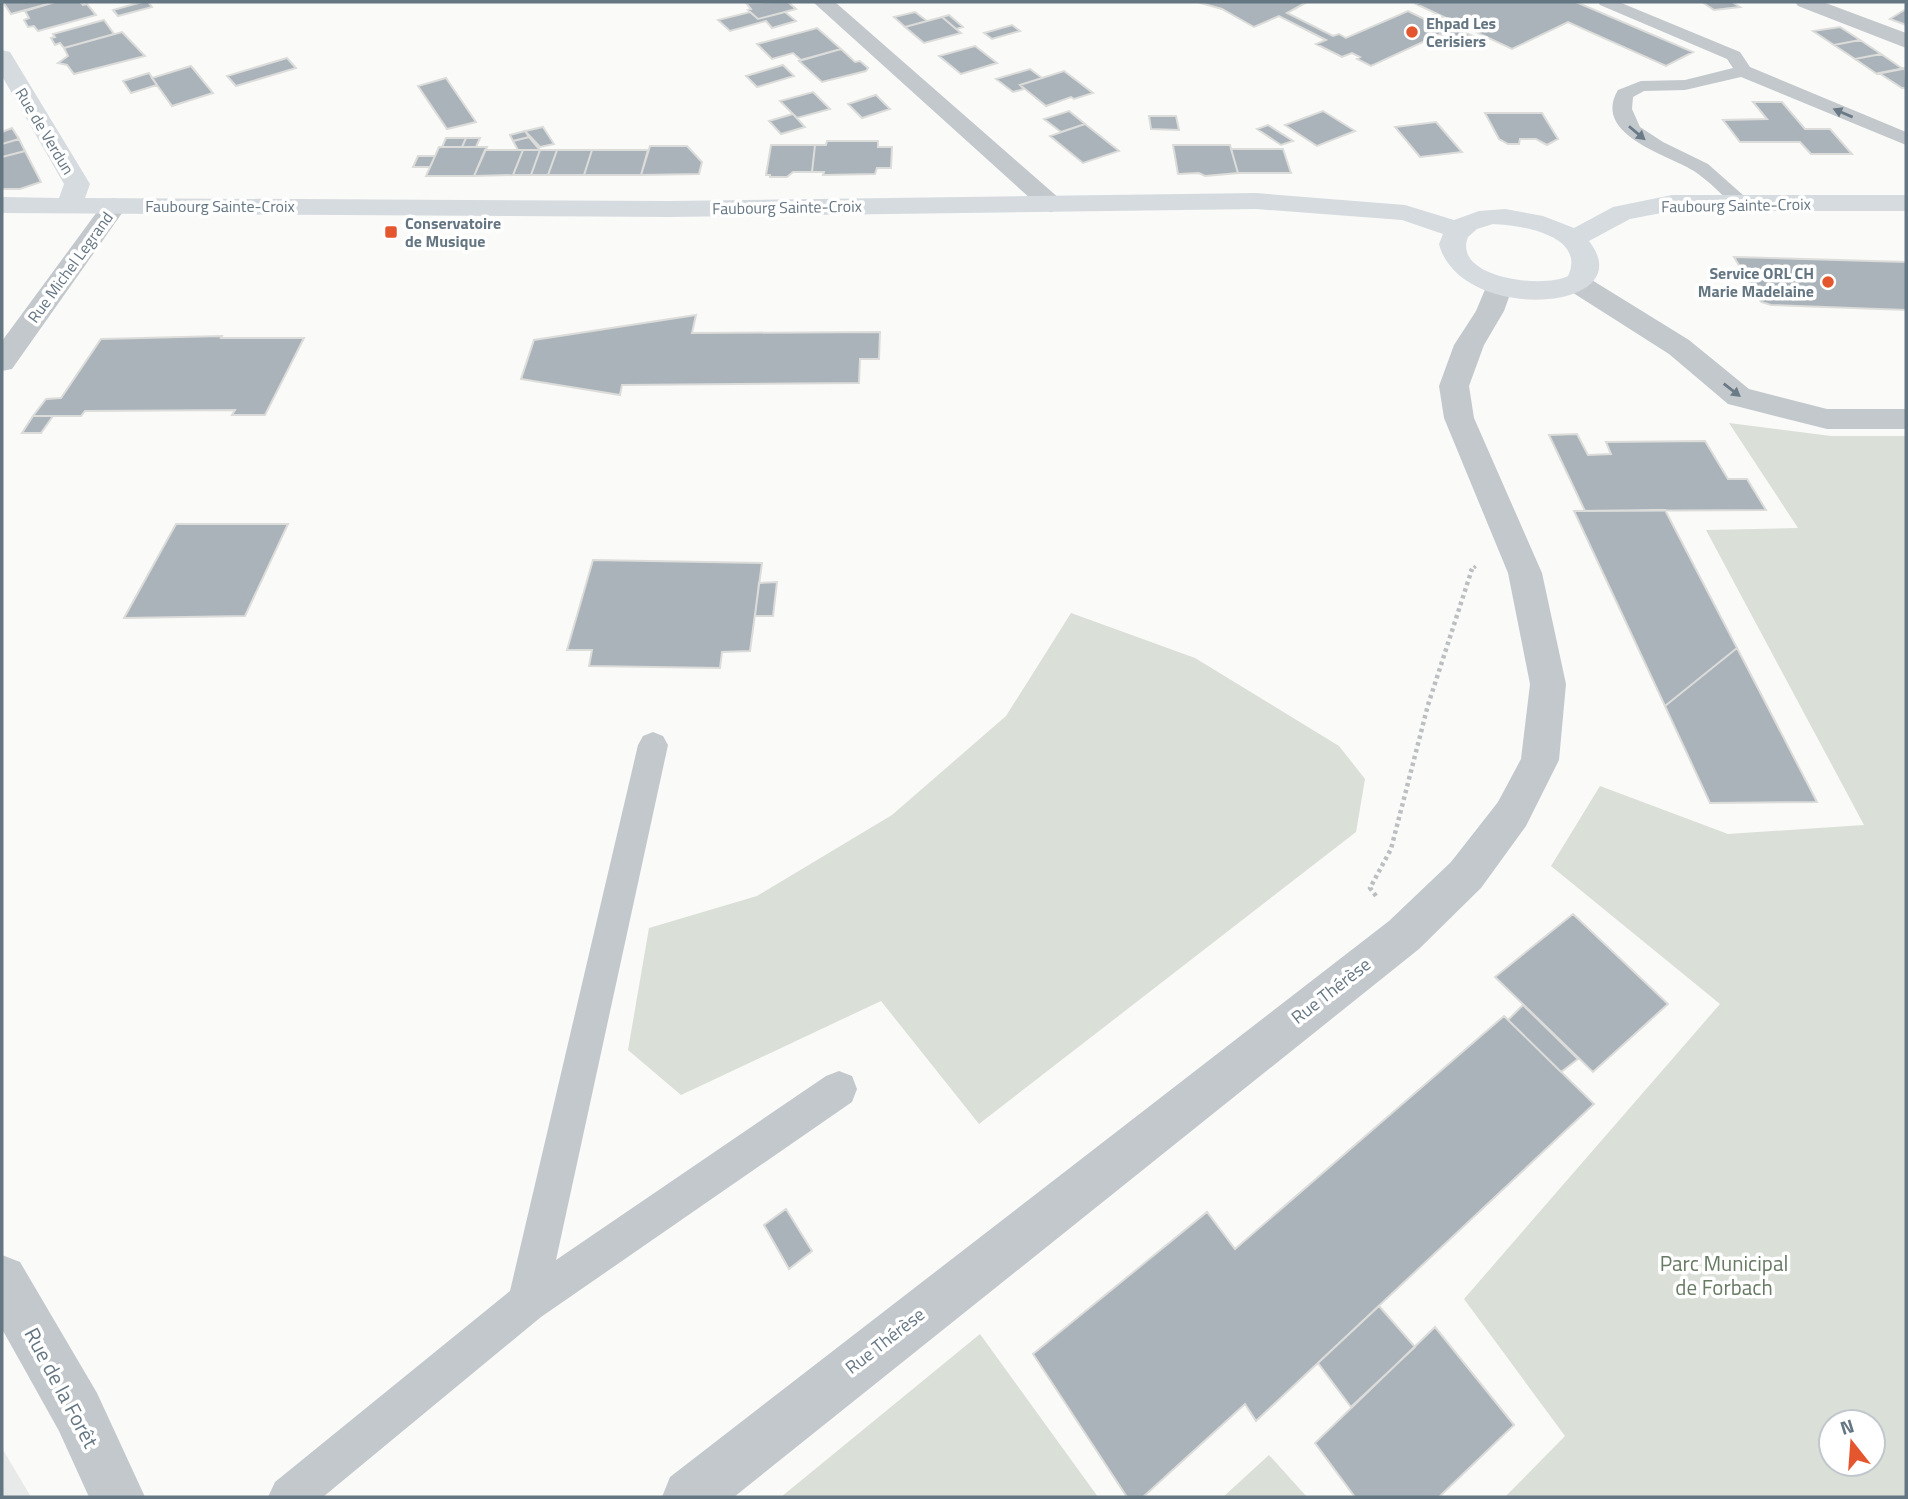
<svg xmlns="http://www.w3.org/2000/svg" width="1908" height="1499" viewBox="0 0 1908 1499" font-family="'Titillium Web',sans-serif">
  <rect width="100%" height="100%" fill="#fafaf8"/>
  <path fill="#e8e9e9" d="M2 1448 31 1497H2Z"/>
  <path fill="#dadfd7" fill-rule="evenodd" d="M1729 423 1831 436H1906V1497H1505L1565 1436 1464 1299 1720 1004 1551 866 1600 786 1728 834 1864 825 1706 530 1798 528ZM1831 1422H1873V1464H1831Z
    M1071 613 1195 658 1339 746 1365 779 1356 832 979 1124 881 1001 681 1095 628 1050 649 928 757 896 892 815 1006 716Z
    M980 1334 1098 1497H781Z
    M1269 1455 1307 1497H1223Z"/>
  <path fill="#aab3b9" stroke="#dcdcda" stroke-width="2" d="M3 2H55L11 14Z
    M55 2H80L83 5 87 4 96 15 38 31 34 26 28 27 24 20 29 18 25 11Z
    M142 2H148L152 7 118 16 113 10Z
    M788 2 796 9 758 19 748 10 751 9 746 3Z
    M1197 2H1307L1287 13 1333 36 1339 34 1346 38 1408 11 1424 19 1435 14 1467 28 1462 31 1473 36 1458 43 1440 34 1371 66 1357 59 1360 57 1352 53 1342 57 1316 44 1326 40 1279 16 1254 27 1222 9Z
    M1421 2H1576L1693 52 1666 66 1568 22 1512 49 1416 4Z
    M1702 2H1732L1740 7 1714 10Z
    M1906 9V25L1890 19Z
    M750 12 758 19 785 12 796 21 772 28 766 21 730 31 718 20Z
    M915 12 927 21 905 27 894 17Z
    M949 15 963 27 956 29 942 17Z
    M942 17 961 33 924 43 905 27Z
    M104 20 114 34 64 48 60 43 55 45 51 38 55 37 53 34Z
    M1012 25 1020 31 992 39 984 33Z
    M1840 27 1860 40 1834 45 1813 31Z
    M817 28 841 49 801 60 793 53 772 59 757 44Z
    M122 32 145 56 74 74 67 65 58 63 68 56 64 48Z
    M1860 40 1881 54 1855 59 1834 45Z
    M975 46 997 63 961 74 939 56Z
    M841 49 855 62 860 61 868 68 866 71 822 82 799 61Z
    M1881 54 1903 69 1877 74 1855 59Z
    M287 58 296 68 236 86 227 76Z
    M783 65 794 76 757 87 746 76Z
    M191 66 213 93 172 106 152 78Z
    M1905 68 1906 88H1902L1879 73Z
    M1030 69 1042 78 1020 85 1024 89 1013 92 996 79Z
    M1064 71 1093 93 1074 99 1071 97 1046 106 1020 85Z
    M149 73 157 85 131 93 123 81Z
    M446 78 476 122 447 129 418 86Z
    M813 92 830 109 797 118 780 101Z
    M876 95 890 109 862 118 848 104Z
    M1753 102H1782L1805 129H1830L1852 154H1811L1800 142H1740L1723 120 1767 119Z
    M1069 111 1085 124 1061 132 1044 119Z
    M1323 111 1355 131 1317 146 1285 125Z
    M1485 113H1542L1558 139 1547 145 1536 139H1520L1519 144H1508L1499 139Z
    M793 114 805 127 781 134 769 121Z
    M1149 116H1176L1179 130 1151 129Z
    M1436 122 1462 152 1420 157 1395 127Z
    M1085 124 1119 151 1083 163 1050 136Z
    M1268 125 1293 141 1281 145 1257 129Z
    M543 127 554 144 540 147 525 131Z
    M12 128 19 139 2 144V132Z
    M525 131 529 137 513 141 510 135Z
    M529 137 540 150H518L513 141Z
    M446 138H466L462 147H442Z
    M466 138H480L476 147H462Z
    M19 139 25 151 2 157V144Z
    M827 141H878V147H892L891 168H877L875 174 823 175 824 172H812L815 145H826Z
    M771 145H815L812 172H793L787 177H770V175H766Z
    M1173 145H1230L1238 173 1205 176 1199 173 1178 174Z
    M650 146H687L702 162 699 174 641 175Z
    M439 147H487L474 176H426Z
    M1231 149H1283L1291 173H1238Z
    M485 150H523L513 175 474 176Z
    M523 150H540L531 175H513Z
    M540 150H557L548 175H531Z
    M557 150H592L584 175H548Z
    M592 150H648L641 175H584Z
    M25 151 41 182 20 189H2V157Z
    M418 156H435L430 167H413Z
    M1734 257 1906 262V310L1771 305 1761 302Z
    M696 315 692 333 880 332 879 359H860L859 383 622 385 620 395 521 379 534 340Z
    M222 336 221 338H304L265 415H232L235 410 85 411 81 416H33L46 399 61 398 101 339Z
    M33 416H53L41 433H22Z
    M1577 434 1588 455 1611 454 1606 442 1705 441 1728 479H1747L1766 510 1585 511 1549 435Z
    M1665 510 1737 648 1665 706 1574 511Z
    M176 524H288L245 616 124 618Z
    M593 560 762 563 750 651 722 652 720 668 589 666 592 650H567Z
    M777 582 773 616H755L759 583Z
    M1737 648 1817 802 1710 803 1665 706Z
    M1573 914 1668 1004 1593 1072 1495 977Z
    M1523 1005 1578 1059 1561 1072 1508 1020Z
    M1504 1016 1594 1104 1256 1421 1245 1404 1143 1497H1127L1033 1354 1207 1212 1235 1249Z
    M786 1209 812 1251 789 1269 764 1225Z
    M1379 1306 1415 1347 1351 1407 1318 1363Z
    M1435 1327 1514 1425 1439 1497H1355L1315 1443Z"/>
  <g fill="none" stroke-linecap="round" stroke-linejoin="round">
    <path stroke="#bbbfc2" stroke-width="3.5" stroke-dasharray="2.5 2.5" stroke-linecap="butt" d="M1470 571 1476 566"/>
    <path stroke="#bbbfc2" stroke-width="4.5" stroke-dasharray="3.5 3.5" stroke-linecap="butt" d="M1376 896 1370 888 1391 849 1428 705 1472 569"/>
    <path fill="#c3c8cc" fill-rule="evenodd" d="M1598 2H1619L1740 52 1750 67 1906 132V145L1741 77 1685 90 1644 91 1633 97 1632 109 1640 127 1663 142 1708 164 1752 203 1749 207H1735C1722 195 1709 181 1694 171 1669 155 1591 135 1618 90L1641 81 1685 80 1733 68 1727 59 1600 5Z
      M653 732 663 736 668 745 556 1260 826 1076 839 1071 852 1076 857 1089 852 1102 541 1317 323 1497H268L275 1482 510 1291 638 745 643 736Z"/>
    <path fill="#c3c8cc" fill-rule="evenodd" d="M813 2H835L1060 199 1064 204 1060 209 1051 212 1042 209Z
      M1795 2H1823L1906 33V48L1798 6Z
      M114 198 123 201 127 206 12 369 2 371V341L105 201Z
      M1577 275 1587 277 1689 340 1749 389 1827 409H1906V429H1827L1728 404 1669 354 1567 289 1563 283 1567 277Z
      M1499 278 1509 280 1513 286 1504 311 1484 345 1469 386 1474 418 1542 573 1566 684 1559 760 1526 826 1481 888 1419 949 734 1497H662L670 1477 1389 921 1451 862 1498 802 1521 759 1530 684 1508 573 1444 418 1439 386 1454 345 1476 311 1489 280Z
      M2 1255 20 1262 97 1393 145 1497H89L59 1431 2 1329Z"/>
    <path fill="#d6dbdf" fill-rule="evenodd" d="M2 50 10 52 13 57 90 184 85 198 669 201 1256 193 1405 205 1454 220 1479 211 1505 209 1543 216 1574 228 1613 207 1672 195H1906V211H1672L1630 219 1589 241C1644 312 1460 325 1439 244L1443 234 1402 220 1256 209 669 217 2 213V197L59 198 64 184 2 76ZM1493 224C1520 225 1587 235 1568 276 1543 289 1452 278 1468 237L1477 229Z"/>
  </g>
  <defs><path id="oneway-solid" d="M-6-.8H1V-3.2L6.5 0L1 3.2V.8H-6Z" transform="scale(1.75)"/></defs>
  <g fill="#6a7a87">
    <use href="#oneway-solid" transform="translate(1843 113) rotate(-157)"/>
    <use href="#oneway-solid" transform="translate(1637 133) rotate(40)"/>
    <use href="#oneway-solid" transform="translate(1732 390) rotate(38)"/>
  </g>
  <g fill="#e4572e" stroke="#fff" stroke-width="2.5">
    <circle cx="1412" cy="32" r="7"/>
    <rect x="384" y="225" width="14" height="14" rx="3.5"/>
    <circle cx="1828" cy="282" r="7"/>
  </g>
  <g text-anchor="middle" stroke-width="7" stroke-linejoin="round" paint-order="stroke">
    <g font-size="16" font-weight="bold" fill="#657683" stroke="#fff" text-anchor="start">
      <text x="1426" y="29">Ehpad Les<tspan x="1426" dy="18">Cerisiers</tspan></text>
      <text x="405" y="229">Conservatoire<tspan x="405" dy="18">de Musique</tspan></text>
      <text x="1814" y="279" text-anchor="end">Service ORL CH<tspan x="1814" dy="18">Marie Madelaine</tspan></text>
    </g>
    <g font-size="16" fill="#657683" stroke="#fff">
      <text transform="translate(45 131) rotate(59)" y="6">Rue de Verdun</text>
      <text transform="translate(1736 205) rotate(-1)" y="6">Faubourg Sainte-Croix</text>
      <text x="220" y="212">Faubourg Sainte-Croix</text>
      <text transform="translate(787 207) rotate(-1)" y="6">Faubourg Sainte-Croix</text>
      <text transform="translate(70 267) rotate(-54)" y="6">Rue Michel Legrand</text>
    </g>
    <g font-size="18" fill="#657683" stroke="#fff">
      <text transform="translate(1331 991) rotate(-38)" y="6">Rue Thérèse</text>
      <text transform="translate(885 1341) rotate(-38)" y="6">Rue Thérèse</text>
    </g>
    <g font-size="21" fill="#687a64" stroke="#fff">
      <text x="1724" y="1271">Parc Municipal<tspan x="1724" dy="24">de Forbach</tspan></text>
    </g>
    <g font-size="21" fill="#657683" stroke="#fff">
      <text transform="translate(61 1388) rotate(62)" y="7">Rue de la Forêt</text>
    </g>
  </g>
  <rect width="1908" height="1499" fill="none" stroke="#657683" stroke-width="7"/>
  <g transform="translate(1852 1443) rotate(343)"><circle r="33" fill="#ffffff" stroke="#c1c8cd" stroke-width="2"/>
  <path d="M0-5L12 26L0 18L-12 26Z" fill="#e4572e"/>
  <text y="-10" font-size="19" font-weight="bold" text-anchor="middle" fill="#657683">N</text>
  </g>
</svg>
